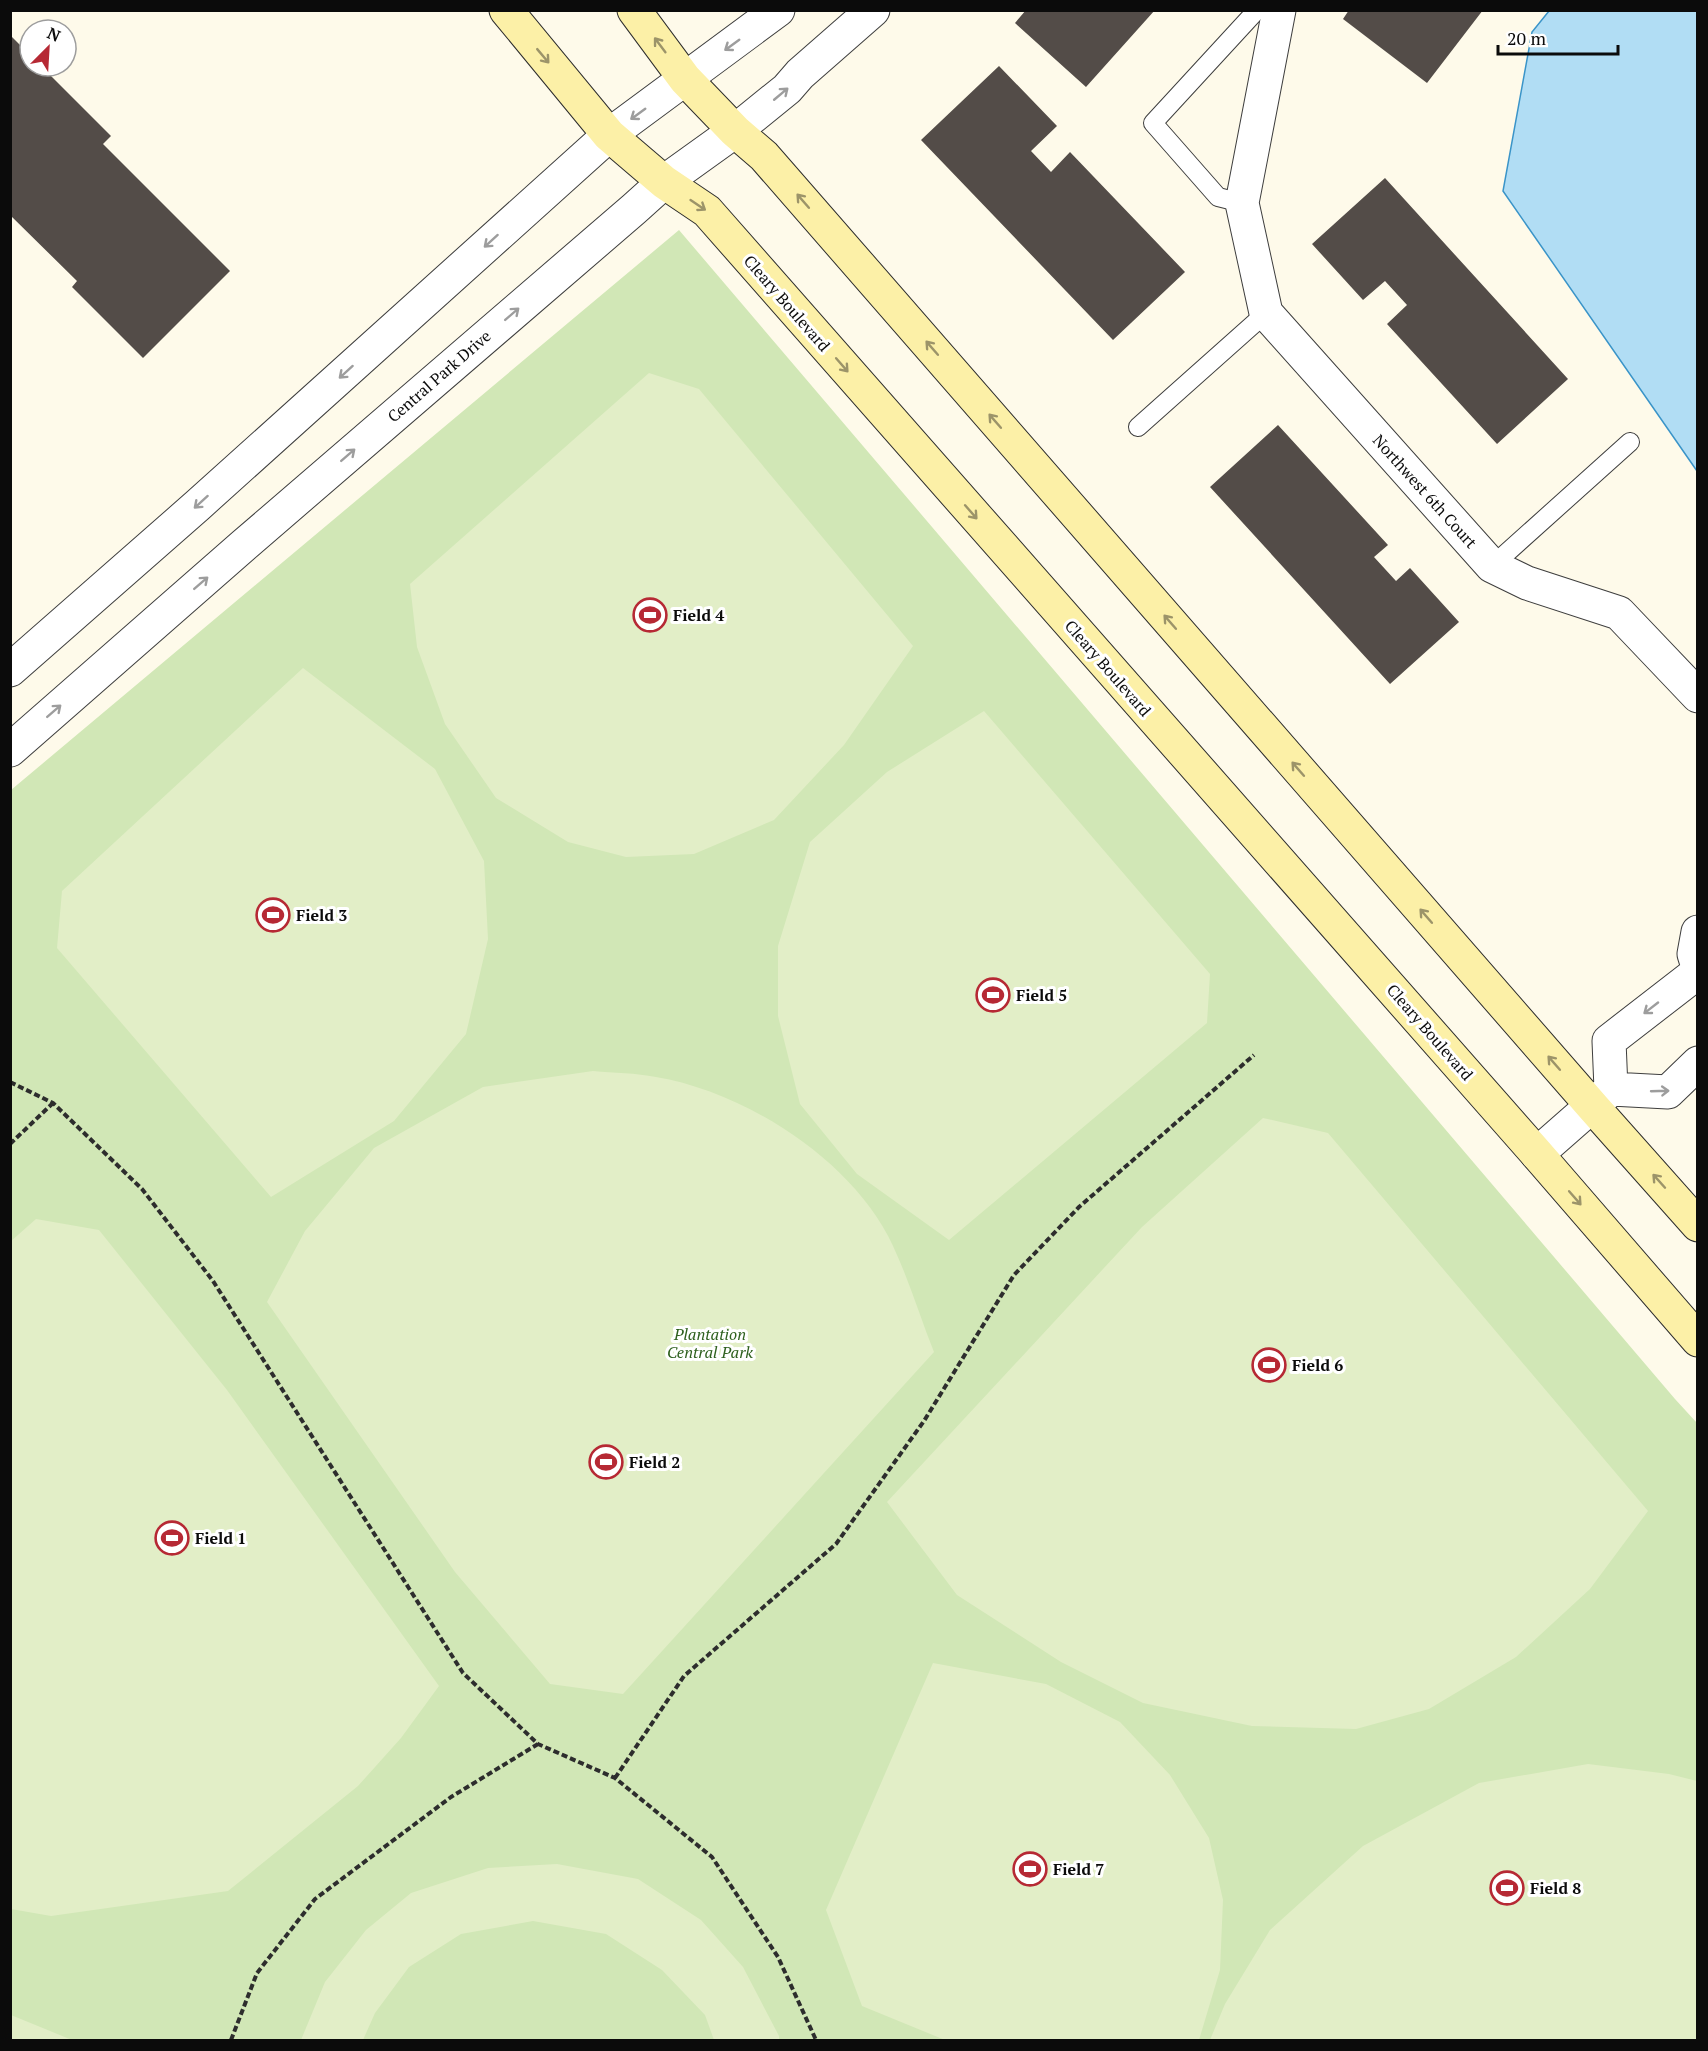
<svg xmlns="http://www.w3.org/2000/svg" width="1708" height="2051" viewBox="0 0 1708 2051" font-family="'PT Serif',serif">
  <rect width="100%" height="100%" fill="#fefaea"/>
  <path fill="#d1e7b6" d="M679 230 1675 1399 1697 1423V2040H11V790Z"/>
  <path fill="#e2eec7" d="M649 373 699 389 913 646 844 745 774 820 694 854 626 857 568 842 496 798 445 724 417 647 410 584Z
    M303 668 435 769 484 861 488 939 466 1034 394 1121 271 1197 57 948 62 891Z
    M984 711 1210 974 1207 1023 949 1240 857 1174 800 1104 778 1016V946L810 842 887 772Z
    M593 1071C614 1073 636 1073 656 1077 746 1092 854 1161 893 1246 909 1280 920 1317 934 1352L623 1694 550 1684 455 1572 267 1302 305 1231 374 1148 483 1087Z
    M1263 1118 1328 1133 1648 1511 1590 1589 1516 1657 1429 1709 1356 1729 1252 1726 1143 1703 1061 1662 957 1595 887 1502 1142 1227Z
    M36 1219 99 1230 227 1390 439 1686 401 1738 358 1786 228 1891 51 1916 11 1909 10 1242Z
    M933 1663 1046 1684 1120 1722 1170 1775 1209 1838 1223 1900 1220 1970 1199 2040H945L862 2006 826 1910Z
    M1588 1764 1669 1774 1697 1781V2040H1210L1225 2004 1270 1930 1363 1846 1479 1783Z
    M557 1864 638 1879 701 1920 743 1967 779 2036V2040H714L705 2015 662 1970 606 1934 533 1921 461 1934 409 1967 375 2013 363 2040H301L325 1982 366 1930 411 1893 488 1868Z
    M11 2015 72 2040H11Z"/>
  <path fill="#b1ddf4" stroke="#3a94c8" stroke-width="1.5" d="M1549 11H1697V471L1503 191 1532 32Z"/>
  <path fill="#534c48" d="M1026 10H1155L1086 87 1015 23Z
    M1349 10H1483L1427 83 1343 19Z
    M10 35 30 55V66H41L111 136 103 144 230 271 143 358 72 287 77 281 10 215Z
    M999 66 1057 126 1031 151 1051 172 1070 152 1185 272 1113 340 921 140Z
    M1385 178 1568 379 1497 444 1387 324 1407 305 1385 281 1363 300 1312 244Z
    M1278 425 1388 545 1374 557 1396 581 1410 568 1459 622 1390 684 1210 487Z"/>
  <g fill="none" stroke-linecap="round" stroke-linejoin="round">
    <defs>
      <path id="lane" d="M1242 203 1218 197 1153 123 1257 10
        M1138 427 1266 313
        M1492 566 1630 442"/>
      <path id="street" d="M1279 10 1242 203 1266 313 1492 566 1527 583 1619 613 1698 696
        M10 670 198 505 609 135 778 10
        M10 750 244 545 634 209 664 182 735 131 787 89 800 74 873 10
        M1698 932 1694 954 1698 967
        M1611 1089 1609 1041 1698 972
        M1537 1154 1611 1089 1668 1092 1698 1063"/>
      <path id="secondary" d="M506 10 609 135 664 182 707 211 1537 1154 1698 1340
        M634 10 685 79 735 131 764 156 1593 1107 1698 1225"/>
    </defs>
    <use href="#lane" stroke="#3e3e3e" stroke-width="20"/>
    <use href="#street" stroke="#3e3e3e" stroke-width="35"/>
    <use href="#secondary" stroke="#2d2d2d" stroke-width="35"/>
    <path stroke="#2d2d2d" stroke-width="4" stroke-dasharray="6 3" stroke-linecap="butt" d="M10 1082 53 1103 142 1189 213 1281 463 1673 538 1744 615 1778 712 1857 778 1957 816 2040
      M10 1144 53 1103
      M615 1778 684 1676 836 1544 924 1421 1014 1275 1079 1207 1254 1055
      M231 2040 257 1973 315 1899 451 1797 538 1744"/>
    <use href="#lane" stroke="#fff" stroke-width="18"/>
    <use href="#street" stroke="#fff" stroke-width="33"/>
    <use href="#secondary" stroke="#fcf0a7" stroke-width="33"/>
  </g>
  <defs><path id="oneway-shaft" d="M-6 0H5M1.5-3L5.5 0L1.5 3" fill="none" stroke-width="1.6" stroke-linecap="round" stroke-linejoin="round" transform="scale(1.5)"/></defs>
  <g stroke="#9c9469">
    <use href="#oneway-shaft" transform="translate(660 45) rotate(-127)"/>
    <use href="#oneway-shaft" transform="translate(543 56) rotate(50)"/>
    <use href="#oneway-shaft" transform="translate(803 201) rotate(-131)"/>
    <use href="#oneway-shaft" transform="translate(698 205) rotate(34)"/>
    <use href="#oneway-shaft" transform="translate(932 348) rotate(-131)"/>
    <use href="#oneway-shaft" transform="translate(842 365) rotate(49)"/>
    <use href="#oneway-shaft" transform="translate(995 421) rotate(-131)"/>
    <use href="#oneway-shaft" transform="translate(971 512) rotate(49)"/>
    <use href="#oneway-shaft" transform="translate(1170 622) rotate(-131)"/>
    <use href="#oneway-shaft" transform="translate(1298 769) rotate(-131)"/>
    <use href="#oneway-shaft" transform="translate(1426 916) rotate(-131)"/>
    <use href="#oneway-shaft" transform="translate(1554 1063) rotate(-131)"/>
    <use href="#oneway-shaft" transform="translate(1659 1181) rotate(-132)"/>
    <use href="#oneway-shaft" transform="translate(1575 1198) rotate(49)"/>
  </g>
  <g stroke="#9d9d9d">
    <use href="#oneway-shaft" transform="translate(732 45) rotate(144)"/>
    <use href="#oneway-shaft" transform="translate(781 94) rotate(-40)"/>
    <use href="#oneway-shaft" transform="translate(638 114) rotate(144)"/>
    <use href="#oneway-shaft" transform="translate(491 241) rotate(138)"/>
    <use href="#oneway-shaft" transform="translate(512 314) rotate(-41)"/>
    <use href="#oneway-shaft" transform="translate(346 372) rotate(138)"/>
    <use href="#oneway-shaft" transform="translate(348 455) rotate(-41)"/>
    <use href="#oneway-shaft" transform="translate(201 502) rotate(138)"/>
    <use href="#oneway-shaft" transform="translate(201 583) rotate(-41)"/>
    <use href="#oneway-shaft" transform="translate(54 711) rotate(-41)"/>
    <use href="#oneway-shaft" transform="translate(1651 1008) rotate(142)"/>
    <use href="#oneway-shaft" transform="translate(1660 1091) rotate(-2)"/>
  </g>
  <defs>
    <symbol id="stadium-ring" viewBox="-11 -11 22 22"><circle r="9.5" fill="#fff" stroke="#b62934" stroke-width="1.5"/><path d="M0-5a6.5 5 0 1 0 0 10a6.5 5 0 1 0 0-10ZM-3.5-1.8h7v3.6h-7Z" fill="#b62934"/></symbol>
  </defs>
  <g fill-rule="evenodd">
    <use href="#stadium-ring" x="631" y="596" width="38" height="38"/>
    <use href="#stadium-ring" x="254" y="896" width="38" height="38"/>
    <use href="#stadium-ring" x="974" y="976" width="38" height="38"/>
    <use href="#stadium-ring" x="1250" y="1346" width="38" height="38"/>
    <use href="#stadium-ring" x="587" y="1443" width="38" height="38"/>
    <use href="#stadium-ring" x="153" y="1519" width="38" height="38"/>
    <use href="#stadium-ring" x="1011" y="1850" width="38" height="38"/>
    <use href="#stadium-ring" x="1488" y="1869" width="38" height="38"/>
  </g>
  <g text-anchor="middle" stroke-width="6" stroke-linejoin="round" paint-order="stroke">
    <g font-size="16" fill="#0b0b0b" stroke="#fff">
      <text transform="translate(787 303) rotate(49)" y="6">Cleary Boulevard</text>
      <text transform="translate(439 376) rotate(-41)" y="6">Central Park Drive</text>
      <text transform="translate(1425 491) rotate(48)" y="6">Northwest 6th Court</text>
      <text transform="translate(1108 668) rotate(49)" y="6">Cleary Boulevard</text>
      <text transform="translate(1430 1032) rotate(49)" y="6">Cleary Boulevard</text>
    </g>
    <g font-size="16" font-weight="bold" fill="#0b0b0b" stroke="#fff" text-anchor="start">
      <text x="673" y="621">Field 4</text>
      <text x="296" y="921">Field 3</text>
      <text x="1016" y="1001">Field 5</text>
      <text x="1292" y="1371">Field 6</text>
      <text x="629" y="1468">Field 2</text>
      <text x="195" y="1544">Field 1</text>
      <text x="1053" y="1875">Field 7</text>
      <text x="1530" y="1894">Field 8</text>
    </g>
    <g font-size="16" font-style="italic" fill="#2e601e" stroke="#fff">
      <text x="710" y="1340">Plantation<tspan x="710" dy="18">Central Park</tspan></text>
    </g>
  </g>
  <rect width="1708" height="2051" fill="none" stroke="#0b0b0b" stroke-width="24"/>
  <g transform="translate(48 48) rotate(24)"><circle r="28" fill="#ffffff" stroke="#9d9d9d" stroke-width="1.5"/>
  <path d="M0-4.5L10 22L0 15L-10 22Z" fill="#b62934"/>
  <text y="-9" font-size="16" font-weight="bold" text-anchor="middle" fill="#0b0b0b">N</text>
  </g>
  <path d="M1498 45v9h120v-9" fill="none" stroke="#0b0b0b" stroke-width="3"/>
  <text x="1507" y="45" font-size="18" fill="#0b0b0b" stroke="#ffffff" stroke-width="4.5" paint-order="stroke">20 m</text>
</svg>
